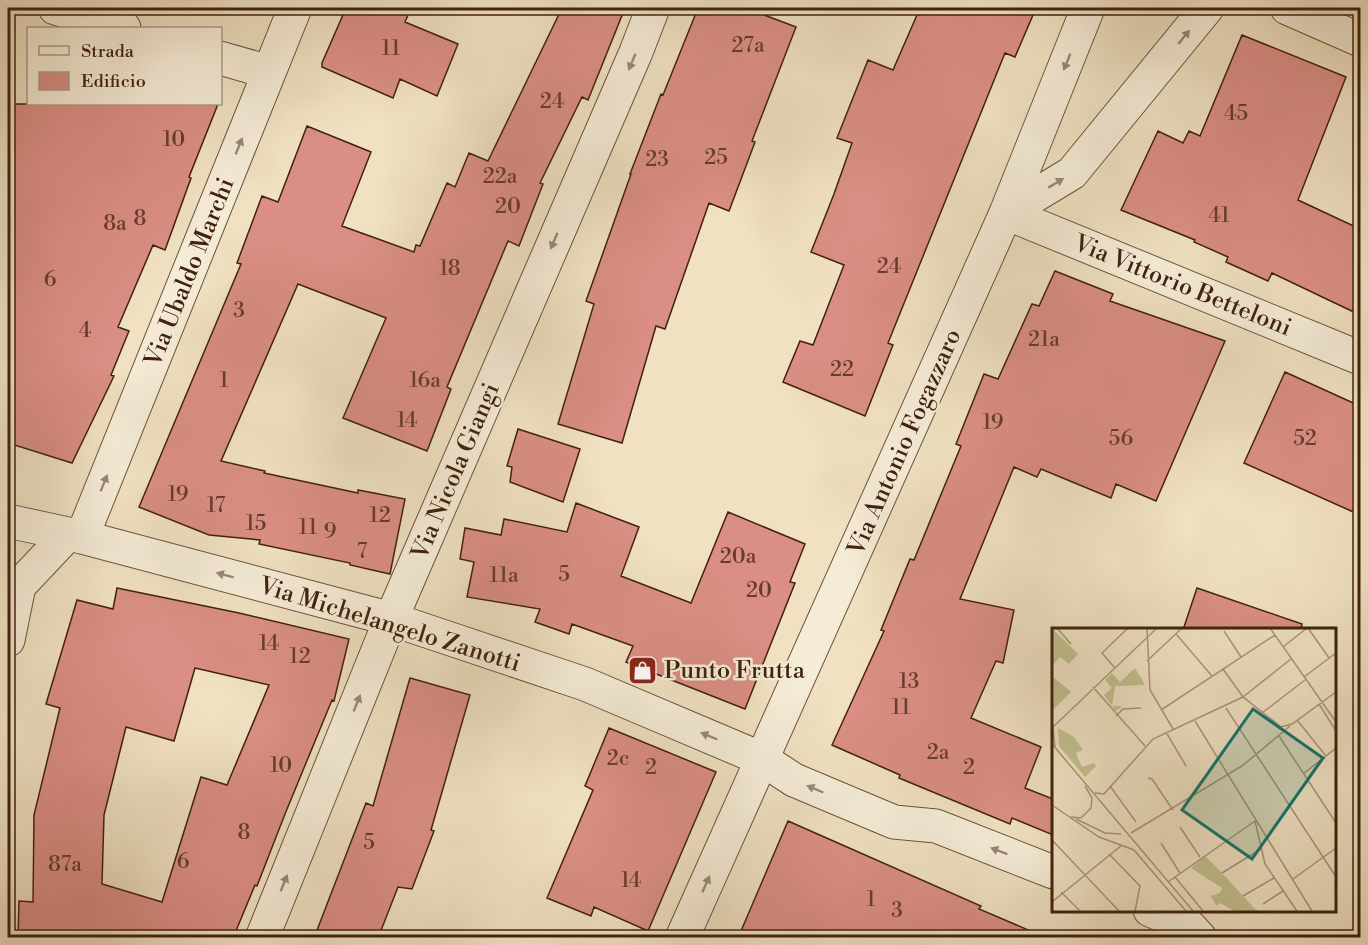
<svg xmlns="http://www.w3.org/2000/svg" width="1368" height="945" viewBox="0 0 1368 945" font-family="'Libre Bodoni',serif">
  <rect width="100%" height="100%" fill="#efe1c2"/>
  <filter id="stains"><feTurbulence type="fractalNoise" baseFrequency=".00333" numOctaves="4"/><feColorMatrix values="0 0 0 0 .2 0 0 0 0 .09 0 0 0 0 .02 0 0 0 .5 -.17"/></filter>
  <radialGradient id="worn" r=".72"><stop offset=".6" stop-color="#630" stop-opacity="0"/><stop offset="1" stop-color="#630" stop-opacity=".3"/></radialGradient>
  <path fill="#da8e85" stroke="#40220e" stroke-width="1.5" fill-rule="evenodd" d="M346 8H411L405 22 458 44 437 96 400 79 393 98 322 67V63Z
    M562 8H625L588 100 582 97 540 183 543 184 519 246 508 241 447 387 451 389 427 451 343 418 386 318 298 284 221 461 265 471 264 473 358 493V490L405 499 390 574 350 565V563L259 544 260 540 209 535 139 507 241 264 237 263 262 196 278 202 307 126 371 152 342 226 414 252 416 245 420 246 447 183 455 187 469 153 488 161Z
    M698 8H746L796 27 752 141 755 142 729 211 709 203 665 329 656 326 622 443 558 424 594 304 586 301 631 174H630L661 94 663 95Z
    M920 8H1036L1015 57 1005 53 888 343 893 345 865 416 783 382 800 341 813 345 844 265 811 252 834 194 852 143 837 138 868 60 893 70Z
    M1242 35 1346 77 1298 200 1360 229V315L1272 273 1268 281 1226 262 1228 257 1194 242 1195 240 1121 210 1158 131 1183 143 1189 131 1200 136Z
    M8 104H218L189 177 191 178 165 250 153 245 118 327 129 331 111 375 114 376 72 463 8 443Z
    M1055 271 1113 294 1110 301 1225 341 1156 501 1116 484 1111 498 1041 469 1037 477 1014 467 960 599 1014 610 1003 663 996 661 971 718 1041 747 1025 788 1053 799V835L1012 818 1010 824 899 778 900 775 832 745 884 631 881 630 910 559 914 560 961 446 956 444 984 374 998 379 1032 304 1039 306Z
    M1285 372 1360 406V515L1244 463Z
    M518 429 580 449 563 502 510 482 512 467 507 466Z
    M576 503 639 527 621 576 691 603 728 512 805 544 790 582 795 583 745 709 626 662 633 646 572 624 569 634 535 622 540 609 467 597 474 562 460 559 465 528 501 535 504 519 567 532Z
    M117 588 239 613 349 639 334 701 332 700 285 814 257 886 255 885 233 938H18L19 901 33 902 34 815 60 708 46 704 77 600 113 609ZM195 668 269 685 227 785 201 777 162 902 102 884 104 815 126 727 174 741Z
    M1197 588 1302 624 1301 630H1183Z
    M410 678 470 695 431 830 434 831 412 889 398 887 378 938H314L366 803 373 806Z
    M609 728 716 772 648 931 594 907 591 916 547 898 593 790 585 786Z
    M788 821 981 906 979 909 1047 938H738Z"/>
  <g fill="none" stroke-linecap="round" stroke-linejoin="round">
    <defs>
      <path id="street" d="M55 8 124 28
        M1287 8 1360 40
        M220 58 269 72
        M1006 213 1360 358
        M1006 213 1072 173 1207 8
        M8 521 82 537 391 619 585 684 762 759 794 780 894 822 936 826 1053 872
        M82 537 295 8
        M8 640 19 586 68 534
        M1150 910 1190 927 1200 938
        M262 938 383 638 636 52 653 8
        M682 938 1006 213 1088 8"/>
    </defs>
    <use href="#street" stroke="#6c523b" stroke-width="35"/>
    <use href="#street" stroke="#f5ecd7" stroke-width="33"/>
  </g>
  <defs><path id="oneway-solid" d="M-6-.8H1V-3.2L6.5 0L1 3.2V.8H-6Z" transform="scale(1.5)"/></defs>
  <g fill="#9a8772">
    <use href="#oneway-solid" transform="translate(1184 37) rotate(-51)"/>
    <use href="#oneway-solid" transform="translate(632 62) rotate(113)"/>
    <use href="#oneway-solid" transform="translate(1067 62) rotate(112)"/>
    <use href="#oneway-solid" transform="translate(239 146) rotate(-68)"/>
    <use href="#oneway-solid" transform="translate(1056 183) rotate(-31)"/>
    <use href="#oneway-solid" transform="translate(554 241) rotate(113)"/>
    <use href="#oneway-solid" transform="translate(104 483) rotate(-68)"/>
    <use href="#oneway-solid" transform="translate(225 575) rotate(-165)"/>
    <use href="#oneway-solid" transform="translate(357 703) rotate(-68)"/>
    <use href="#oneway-solid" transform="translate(709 736) rotate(-157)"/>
    <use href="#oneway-solid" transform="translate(815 789) rotate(-157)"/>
    <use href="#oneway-solid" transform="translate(999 851) rotate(-159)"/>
    <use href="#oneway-solid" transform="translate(284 883) rotate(-68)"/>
    <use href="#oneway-solid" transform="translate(706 884) rotate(-66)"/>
  </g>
  <defs>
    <symbol id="shop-square" viewBox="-11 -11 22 22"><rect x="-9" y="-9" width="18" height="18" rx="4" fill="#8f2418" stroke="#f5ecd7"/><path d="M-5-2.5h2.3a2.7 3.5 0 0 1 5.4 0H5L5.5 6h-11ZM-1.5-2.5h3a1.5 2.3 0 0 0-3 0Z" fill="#fff"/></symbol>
  </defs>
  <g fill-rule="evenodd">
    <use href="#shop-square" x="626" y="654" width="33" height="33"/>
  </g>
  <g text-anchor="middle" stroke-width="5" stroke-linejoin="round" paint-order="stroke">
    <g font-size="21" fill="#663d2c">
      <text x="748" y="52">27a</text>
      <text x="391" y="55">11</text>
      <text x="552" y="108">24</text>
      <text x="1236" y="120">45</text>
      <text x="174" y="146">10</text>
      <text x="716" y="164">25</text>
      <text x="657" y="166">23</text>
      <text x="500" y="183">22a</text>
      <text x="508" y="213">20</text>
      <text x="1219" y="222">41</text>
      <text x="140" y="225">8</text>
      <text x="115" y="230">8a</text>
      <text x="889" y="273">24</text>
      <text x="450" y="275">18</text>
      <text x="50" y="286">6</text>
      <text x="239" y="317">3</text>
      <text x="85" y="337">4</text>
      <text x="1044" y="346">21a</text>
      <text x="842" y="376">22</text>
      <text x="224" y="387">1</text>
      <text x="425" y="387">16a</text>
      <text x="407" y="427">14</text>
      <text x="993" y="429">19</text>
      <text x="1121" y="445">56</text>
      <text x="1305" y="445">52</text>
      <text x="178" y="501">19</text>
      <text x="216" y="512">17</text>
      <text x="380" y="522">12</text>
      <text x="256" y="530">15</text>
      <text x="308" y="534">11</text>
      <text x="330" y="538">9</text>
      <text x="362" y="558">7</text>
      <text x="738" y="563">20a</text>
      <text x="564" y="581">5</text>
      <text x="504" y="582">11a</text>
      <text x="759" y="597">20</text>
      <text x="269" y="650">14</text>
      <text x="300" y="663">12</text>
      <text x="909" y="688">13</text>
      <text x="901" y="714">11</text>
      <text x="938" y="759">2a</text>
      <text x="618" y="765">2c</text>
      <text x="281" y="772">10</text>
      <text x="651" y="774">2</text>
      <text x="969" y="774">2</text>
      <text x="244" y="839">8</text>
      <text x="369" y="849">5</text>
      <text x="183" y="868">6</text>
      <text x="65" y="871">87a</text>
      <text x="631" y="887">14</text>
      <text x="871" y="906">1</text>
      <text x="897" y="917">3</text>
    </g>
    <g font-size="24" fill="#40220e" stroke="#f5ecd7">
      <text transform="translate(189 272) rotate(-68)" y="8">Via Ubaldo Marchi</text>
      <text transform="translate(1183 285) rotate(22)" y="8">Via Vittorio Betteloni</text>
      <text transform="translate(904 442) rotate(-66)" y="8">Via Antonio Fogazzaro</text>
      <text transform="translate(455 471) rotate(-67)" y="8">Via Nicola Giangi</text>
      <text transform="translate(390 624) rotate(17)" y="8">Via Michelangelo Zanotti</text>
    </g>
    <g font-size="24" fill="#40220e" stroke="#f5ecd7" text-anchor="start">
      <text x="664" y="678">Punto Frutta</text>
    </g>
  </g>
  <g transform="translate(1052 628)">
    <rect width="284" height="284" fill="#efe1c2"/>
    <path d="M0 0 26 26 17 36 8 29 0 38ZM83 40 93 57 63 58 60 78H70L64 83 52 67 60 60 53 52 60 45 68 54ZM0 48 19 64 0 83 2 64ZM6 100 22 109 31 122 24 125 30 139 42 135 44 138 33 149 7 118ZM153 228 170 245 205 283H182L168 275 164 278 159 268 168 265 170 260 139 240Z" fill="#c1c08e"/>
    <path fill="none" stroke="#a9957a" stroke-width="1.5" d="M5 0 19 16M95 0 98 62 121 101M218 0 284 94M256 0 277 30M172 3 189 29M124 6 160 48M231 19 255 0M95 33 130 0M63 40 50 25 76 0M171 41 191 69 239 31M252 49 284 25M41 59 93 118M267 76 284 103M174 80 284 249M109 82 223 7M210 85 253 52M64 88 71 81 89 80M245 92 274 128M143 93 260 283M114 104 134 138M227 108 284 195M0 116 141 283M3 120 1 99 105 0M251 146 284 120M96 150 100 151 121 182M58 158 84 194M43 165 52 166 101 111 191 69 229 99 240 96 284 64M0 177 47 209 82 222 134 283M19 189 29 190 39 180 40 170 33 158M24 191 53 205 69 206M203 193 213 236 245 283M128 199 148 229M79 205 190 138 238 98M0 212 67 283M109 215 128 245M57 226 88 258 83 283M170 245 209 221M123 249 151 283M241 251 284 220M116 254 203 193M9 264 28 283M191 268 222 250M0 274 70 217M211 276 231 263"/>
    <path fill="#0f766e" fill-opacity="0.15" stroke="#0f766e" stroke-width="3" d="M201 81 271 130 200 231 130 182Z"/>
    <rect width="284" height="284" fill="none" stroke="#40220e" stroke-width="3"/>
  </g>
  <rect width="1368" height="945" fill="none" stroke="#efe1c2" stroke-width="30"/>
  <rect x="9" y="9" width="1350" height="927" fill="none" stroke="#40220e" stroke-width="3"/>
  <rect x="15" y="15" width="1338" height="915" fill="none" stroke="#40220e" stroke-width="1.5"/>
  <rect x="27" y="27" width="195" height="78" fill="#f5ecd7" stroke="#ad9b87" stroke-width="1.5"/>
  <rect x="39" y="46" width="30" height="9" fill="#f5ecd7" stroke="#ad9b87" stroke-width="1.5"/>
  <text x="81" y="57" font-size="18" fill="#40220e">Strada</text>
  <rect x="39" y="72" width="30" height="18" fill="#da8e85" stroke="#ad9b87" stroke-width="1.5"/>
  <text x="81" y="87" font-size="18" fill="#40220e">Edificio</text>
  <rect width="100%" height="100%" filter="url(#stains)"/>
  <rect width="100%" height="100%" fill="url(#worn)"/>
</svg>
